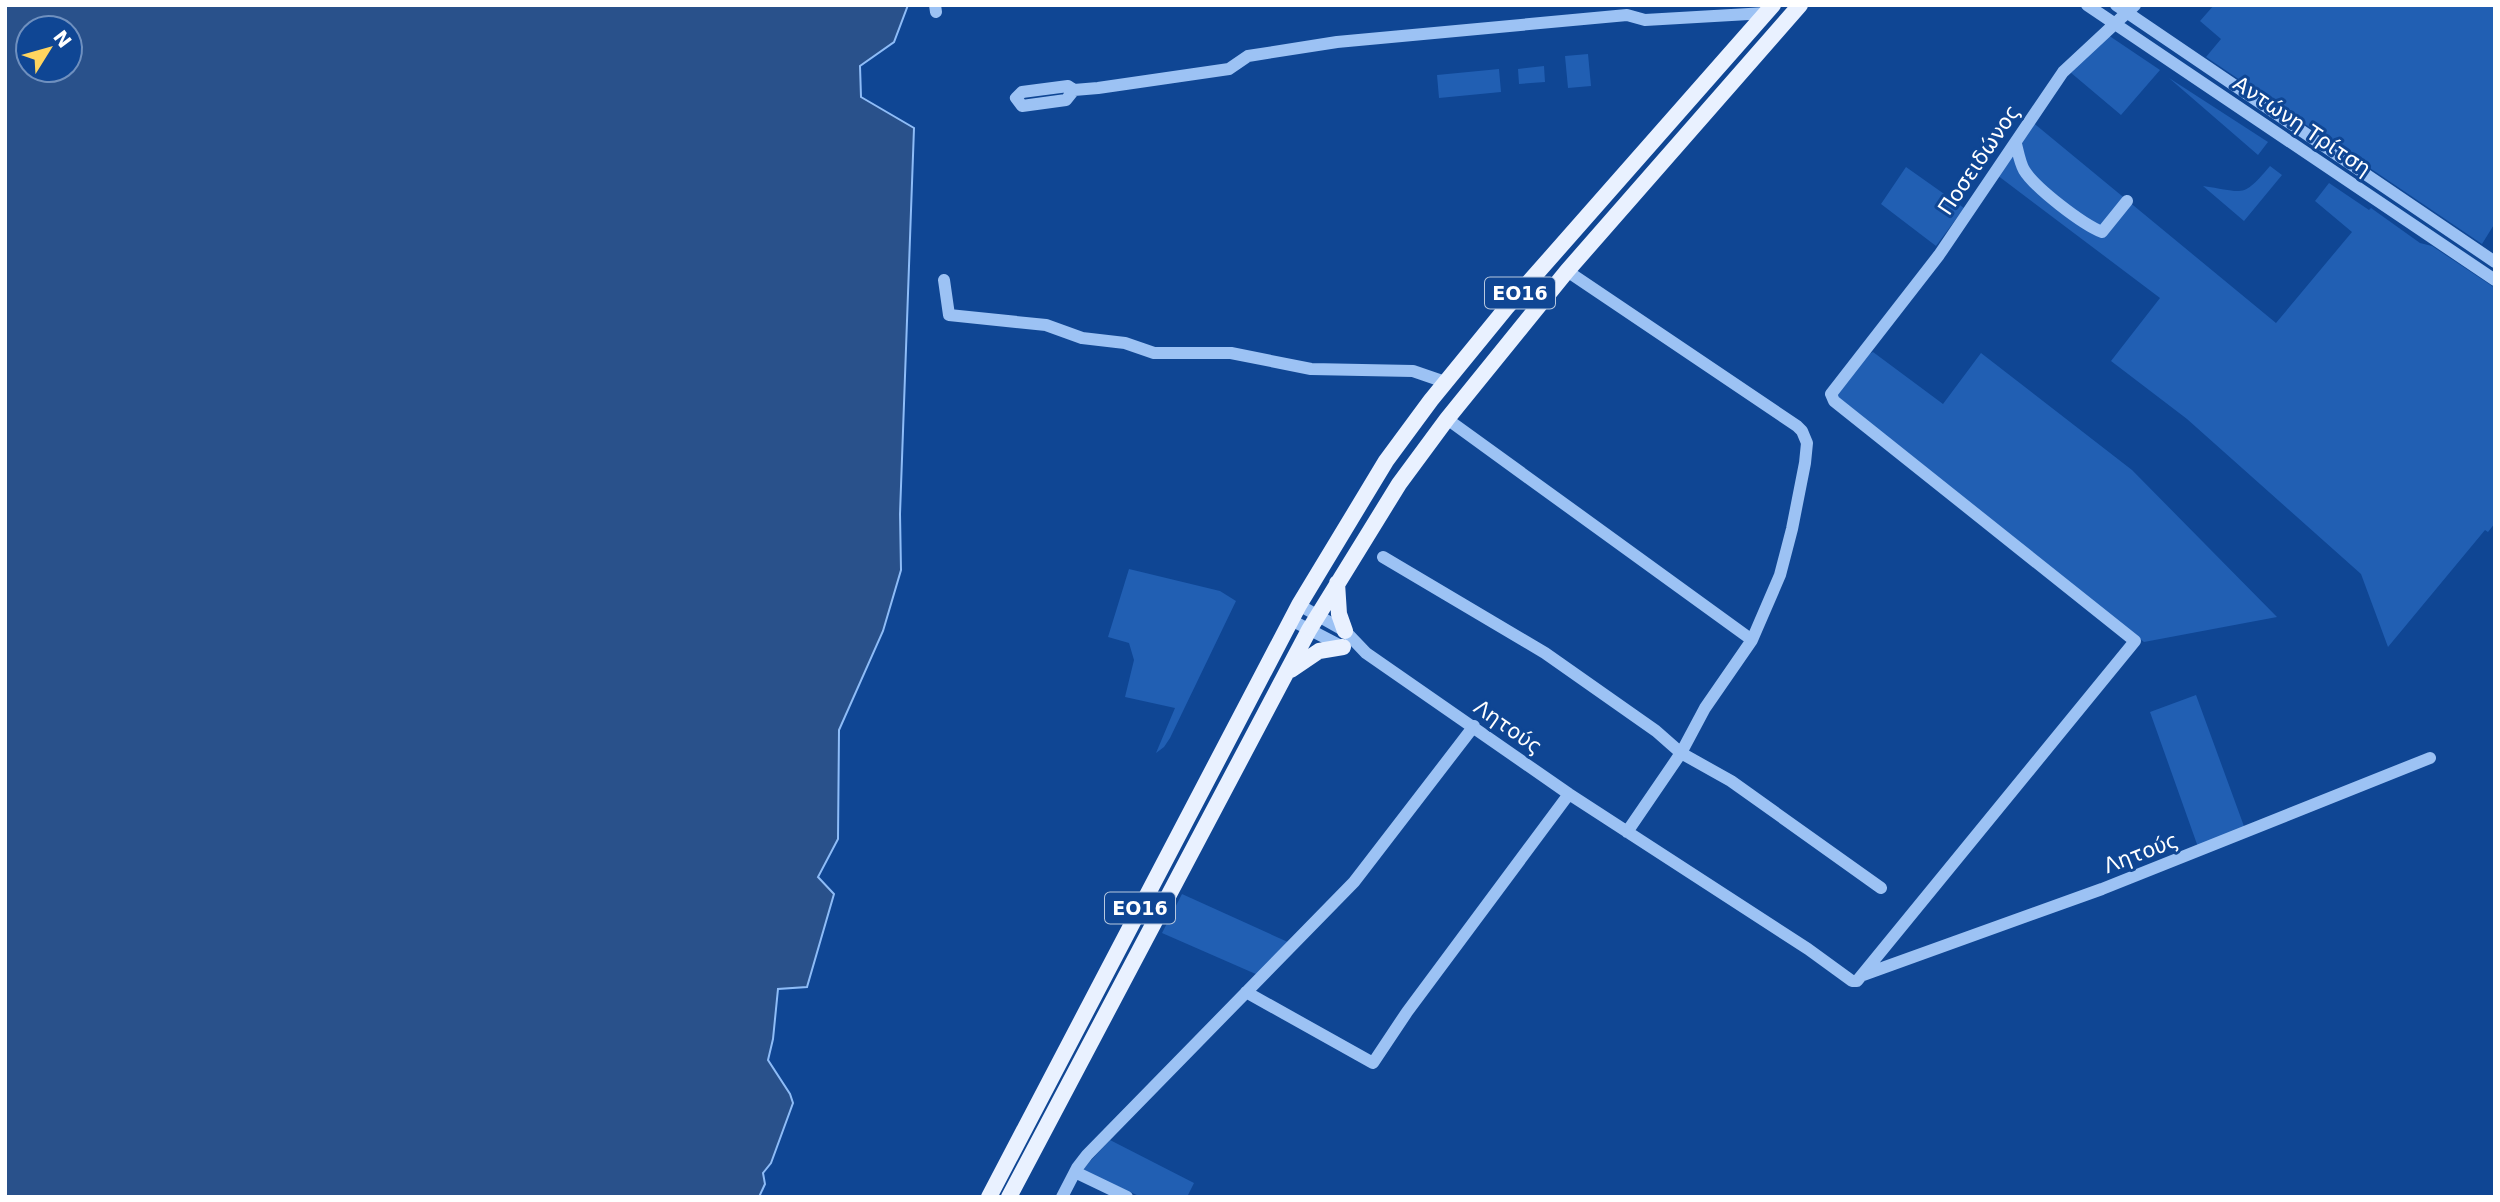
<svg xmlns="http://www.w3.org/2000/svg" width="2500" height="1202" viewBox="0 0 2500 1202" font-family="'DejaVu Sans',sans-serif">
  <rect width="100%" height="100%" fill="#0f4694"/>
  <path fill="#215fb3" d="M2214 5H2495V223L2482 244 2206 57 2221 39 2200 21Z
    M2108 35 2160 70 2121 115 2070 72Z
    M1588 54 1591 86 1568 88 1565 56Z
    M1544 66 1545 82 1519 84 1518 69Z
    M1499 69 1501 92 1439 98 1437 75Z
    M2169 78 2268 142 2258 155Z
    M2031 121 2276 323 2352 232 2315 201 2329 183 2369 210 2371 208 2420 243 2432 246 2495 288V523L2488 532 2485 530 2388 647 2361 574 2187 419 2111 361 2160 298 1997 175Z
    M2270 166 2282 175 2244 221 2203 186C2245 192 2242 199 2270 166Z
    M1906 167 1964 208 1936 246 1881 204Z
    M1873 352 1943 404 1981 353 2132 470 2277 617 2144 642 1828 394 1859 359Z
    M1129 569 1220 591 1236 601 1170 738 1164 747 1156 753 1175 708 1125 697 1134 660 1129 643 1108 637Z
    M2196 695 2245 829 2198 847 2150 712Z
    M1182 894 1290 943 1258 975 1162 933Z
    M1110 1140 1194 1183 1187 1197H1141L1082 1170Z"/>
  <path fill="#29518b" stroke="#8ebcf7" stroke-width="2" fill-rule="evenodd" d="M5 5H908L894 42 860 66 861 97 914 128 900 514 901 570 883 631 839 730 838 839 818 877 834 894 807 987 778 989 773 1039 768 1060 790 1094 793 1103 771 1163 763 1173 765 1184 759 1197H5ZM28 28H70V70H28Z"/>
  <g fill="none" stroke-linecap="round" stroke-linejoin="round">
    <path stroke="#9cc2f4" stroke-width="12" d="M935 5 936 12
      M2087 5 2495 280
      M2116 5 2495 262
      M1074 90 1066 100 1022 106 1016 98 1022 92 1068 86 1074 90 1098 88 1229 69 1248 56 1337 42 1627 15 1645 20 1766 13
      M2016 144C2018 152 2020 163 2024 170 2035 188 2082 224 2102 232L2127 201
      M1567 271 1797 426 1802 431 1807 443 1805 463 1792 529 1780 575 1752 640
      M944 280 949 315 1046 325 1082 338 1125 343 1154 353H1231L1311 369 1413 371 1445 382
      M1447 419 1752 640 1705 708 1681 753 1627 832
      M1383 557 1545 653 1656 731 1681 753 1731 781 1881 888
      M1299 605 1345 631 1366 653 1569 794 1808 949 1852 981H1857L2135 641 1834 401 1831 394 1939 255 2063 72 2135 5
      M1291 620 1343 647
      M1863 975 2102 889 2430 758
      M1246 992 1373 1063 1407 1012 1569 794
      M1075 1172 1127 1197
      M1062 1197 1077 1168 1087 1155 1354 882 1474 726"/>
    <path stroke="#e9f1ff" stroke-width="16" d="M1337 583 1339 614 1345 631
      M1291 670 1319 651 1343 647
      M989 1197 1299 605 1386 461 1431 400 1507 307 1773 5
      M1009 1197 1309 630 1399 484 1447 419 1567 271 1800 5"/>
  </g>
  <g text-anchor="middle" stroke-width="6" stroke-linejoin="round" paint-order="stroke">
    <g fill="#0f4694" stroke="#b7c8df" stroke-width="2">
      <rect x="1485" y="277.5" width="70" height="31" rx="5"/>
      <rect x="1105" y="892.5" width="70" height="31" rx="5"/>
    </g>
    <g font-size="19" font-weight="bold" fill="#fff">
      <text x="1520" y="300">ΕΟ16</text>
      <text x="1140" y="915">ΕΟ16</text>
    </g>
    <g font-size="21" fill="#fff" stroke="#0f4694">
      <text transform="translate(2302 126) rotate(34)" y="7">Αντώνη Τρίτση</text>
      <text transform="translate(1979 160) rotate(-56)" y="7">Ποσειδώνος</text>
      <text transform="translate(1508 727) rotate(35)" y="7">Λητούς</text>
      <text transform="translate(2141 853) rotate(-21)" y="7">Λητούς</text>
    </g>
  </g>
  <rect width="2500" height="1202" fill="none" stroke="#ffffff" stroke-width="14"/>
  <g transform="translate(49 49) rotate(53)"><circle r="33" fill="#0f4694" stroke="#6f90bf" stroke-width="2"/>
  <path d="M0-5L12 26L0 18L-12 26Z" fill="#ffd55f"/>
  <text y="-10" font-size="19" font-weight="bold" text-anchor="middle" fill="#ffffff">N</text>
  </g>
</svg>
